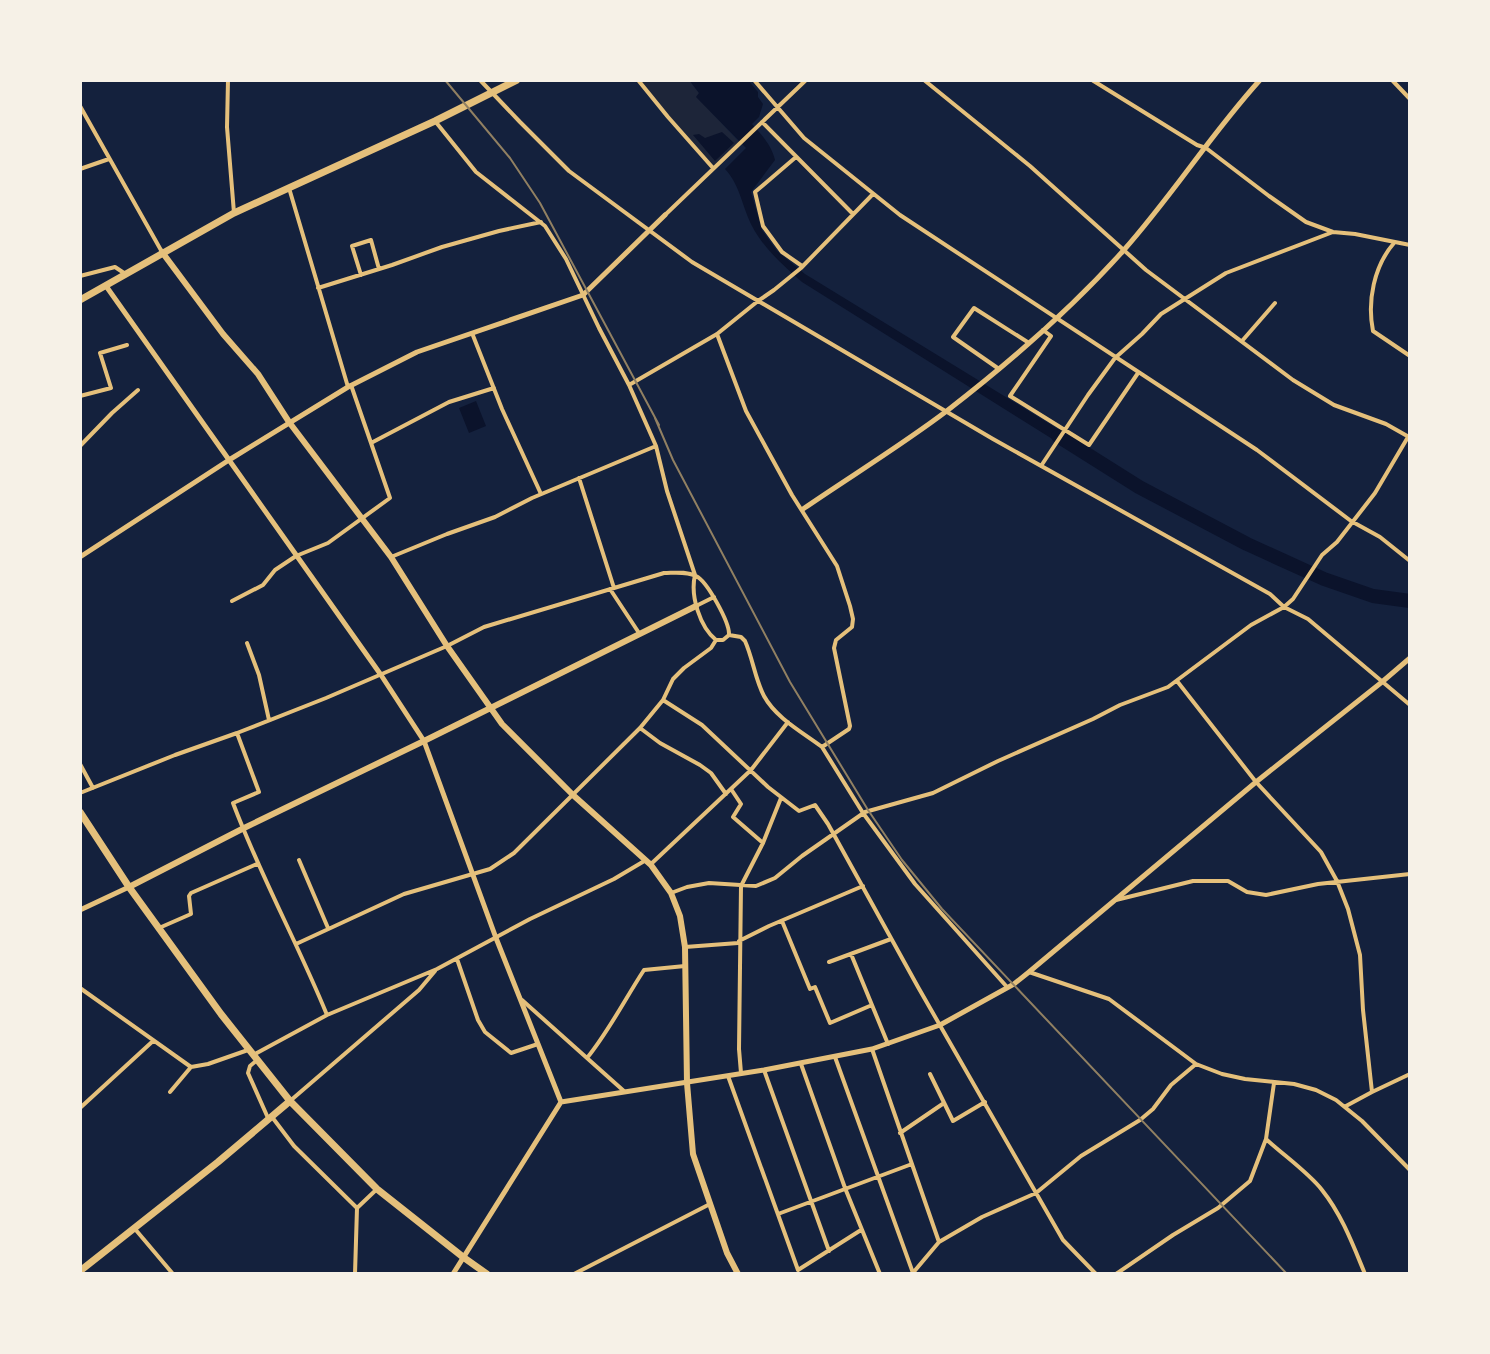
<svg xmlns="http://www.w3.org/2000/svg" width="1490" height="1354" viewBox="0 0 1490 1354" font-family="Jost,sans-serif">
  <rect width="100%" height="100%" fill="#14213d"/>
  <path fill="#1d2539" d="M640 80H689L699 93 697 97 740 143 713 168 667 116Z"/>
  <path fill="#0b132b" d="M689 80H748L758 92V97L763 104 759 117 752 124C761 134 772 146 775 160L751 192 762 230 777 251 805 274 1079 442 1070 450 802 282C783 265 764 249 752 226 742 206 740 185 725 169L746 148 696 97 699 93Z
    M722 132 734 143 715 161 693 135 699 134 705 138Z
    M476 401 486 426 469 433 459 408Z"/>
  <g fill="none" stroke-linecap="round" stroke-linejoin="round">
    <path stroke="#0b132b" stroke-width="14" d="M1058 436 1139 487 1247 544 1324 579 1373 596 1410 601"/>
    <path stroke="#e5c07b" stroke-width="4" d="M228 80 227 127 234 213
      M480 80 520 122 569 171 692 262 993 439 1270 594 1284 607 1308 619 1410 705
      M638 80 668 117 713 168
      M754 80 804 138 900 215 1257 450 1351 521 1380 537 1410 561
      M924 80 1030 166 1146 270 1293 380 1334 405 1386 424 1409 437
      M1092 80 1197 145 1206 148 1269 196 1306 222 1333 232 1355 234 1410 245
      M1392 80 1410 99
      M80 106 162 252
      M435 121 476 172 545 226 566 259 599 328 629 385 656 446 667 491 695 575C690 596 700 627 716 640H723L729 635 741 637 745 641C753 659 755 679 764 696 776 718 802 732 822 747L849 729 850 726 834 648 836 640 852 627 853 619 850 606 837 566 792 495 746 411 717 334
      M762 122 853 214
      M796 157 755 192 763 226 782 252 802 266
      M80 169 109 159
      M289 188 348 387
      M665 215 806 80
      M1394 243C1374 266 1367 301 1373 331L1410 356
      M361 275 352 246 371 240 379 269
      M80 276 115 267 124 273
      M318 288 392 265 442 247 499 231 541 222
      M1043 330 1051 336 1010 396 1089 445 1138 373
      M472 333 502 409 541 494
      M1242 341 1275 303
      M999 369 953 337 974 308 1029 343
      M629 385 717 334 758 301 774 290 801 268 873 194
      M80 396 111 388 100 353 127 345
      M371 443 449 402 494 388
      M80 446 112 413 138 390
      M1041 466 1088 395 1115 358 1142 334 1161 314 1226 273 1333 232
      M579 478 614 588
      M391 557 447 534 495 517 532 498 656 446
      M610 589 639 633
      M232 601 263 585 275 570 296 556 328 543 390 498 351 385
      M696 606 714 597
      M247 643 259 675 269 720
      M1177 681 1256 782 1321 852 1337 881 1348 909 1360 955 1363 1010 1372 1092
      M663 700 702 725 768 787 799 811 815 805 828 824 918 987 1063 1240 1096 1274
      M640 728 660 743 700 765 711 773 726 794
      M237 733 259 792 233 803C260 875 298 944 327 1015
      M822 747 863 813 915 884 1007 987
      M80 764 93 788
      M731 789 741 804 733 817 763 843
      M80 793 175 755 237 733 326 698 447 646 484 627 664 573C674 573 686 571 696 576 707 581 730 623 729 635
      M299 860 328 928
      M651 864 751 770 788 722
      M671 893 687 887 709 883 756 886 775 878 802 856 865 812 933 793 998 761 1093 719 1120 705 1168 687 1251 625 1284 607 1293 599 1322 555 1337 542 1375 493 1408 437
      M1116 900 1193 881H1228L1247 892 1266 895 1318 884 1410 874
      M782 921 810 989 815 987 830 1023 872 1005
      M159 928 191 914 189 896 191 893 257 864
      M739 941 769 926 863 886
      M296 944 404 894 490 869 514 853 640 728 663 700 673 679 684 668 711 648 716 640
      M685 947 738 943
      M851 954 888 1044
      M457 959 478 1020 485 1032 511 1053 538 1044
      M829 962 891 939
      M1029 972 1109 999 1196 1064 1222 1074 1245 1079 1294 1084 1316 1090 1336 1100 1362 1121 1410 1170
      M80 988 191 1067 208 1064 248 1050
      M522 1000 625 1092
      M872 1049 939 1242
      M255 1054 327 1015 437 969 530 919 614 879 646 860
      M835 1057 913 1273
      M587 1058C609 1031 625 999 644 970L685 966
      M256 1061 250 1066 248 1073 268 1118
      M801 1064 845 1188 880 1274
      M764 1070 829 1251
      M741 1073 739 1049 741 886 763 843 781 798
      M930 1074 953 1121 985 1102
      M728 1076 798 1270 861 1230
      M170 1092 191 1067
      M290 1101 419 990 435 971
      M1346 1106 1372 1092 1410 1074
      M80 1108 153 1041
      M272 1117 294 1146 357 1208
      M900 1133 944 1103
      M1266 1139C1282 1154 1309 1173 1322 1190 1342 1215 1353 1245 1365 1274
      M778 1214 912 1164
      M135 1229 173 1274
      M355 1274 357 1208 377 1189
      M574 1274 710 1204
      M912 1274 939 1242 982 1217 1036 1193 1081 1156 1140 1120 1153 1109 1171 1085 1196 1064
      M1116 1274 1173 1235 1218 1208 1250 1181 1266 1139 1274 1083"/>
    <path stroke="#e5c07b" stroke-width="5" d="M106 286 381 675 424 741 496 938 561 1102
      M803 509C851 476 902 445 948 410 1010 362 1071 309 1123 251 1172 196 1211 134 1260 80
      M80 557 229 460 348 387 417 352 583 295 665 215
      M80 910 129 887
      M453 1274 561 1102 764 1070 872 1049 940 1025 1014 984 1029 972 1256 782 1382 682 1410 658"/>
    <path stroke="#e5c07b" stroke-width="6" d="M162 252 223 334 258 374 289 422 391 557 447 646 502 724 573 795 651 865 671 893 680 916 685 947 687 1083 693 1154 727 1253 738 1274
      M129 887 242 829 424 741 696 606"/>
    <path stroke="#e5c07b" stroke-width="7" d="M80 1271 218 1162 290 1101"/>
    <path stroke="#e5c07b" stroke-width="7" d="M80 300 234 213 435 121 517 80
      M80 812 129 887 221 1014 290 1101 377 1189 463 1257 487 1274"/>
    <path stroke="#918062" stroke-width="2" d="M445 80 510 158 540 203 659 425
      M655 418 673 460 790 682 868 810 902 860 942 909 1287 1274"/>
  </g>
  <rect width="1490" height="1354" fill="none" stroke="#f6f1e7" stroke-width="164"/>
</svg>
